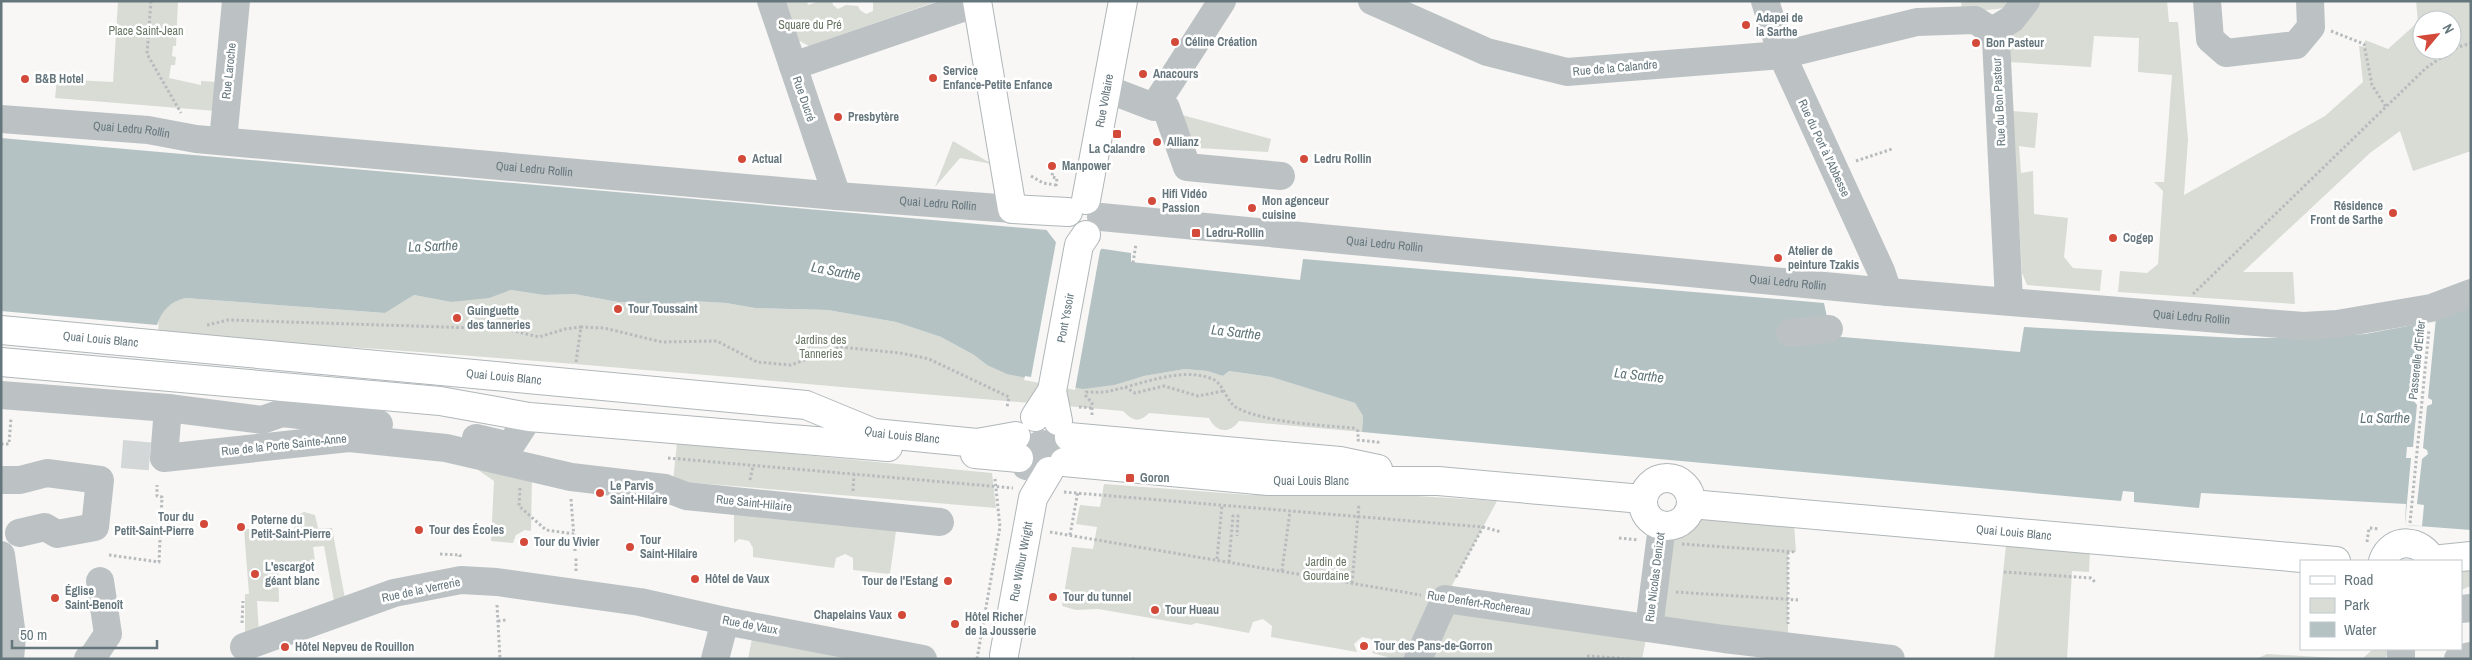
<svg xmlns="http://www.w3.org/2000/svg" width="2472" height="660" viewBox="0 0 2472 660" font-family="'Archivo Narrow',sans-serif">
  <rect width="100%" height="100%" fill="#f8f7f5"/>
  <path fill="#d8dcd5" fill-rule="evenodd" d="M118 1H178L176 46H173L172 56 176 57 175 65H171L169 78 201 85V81L218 82 216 111 55 98 57 79 113 82Z
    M782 1H807L808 5 820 1H832L833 5 838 9 846 5 858 6 860 10 866 14 873 11V1H938L809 46 794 38Z
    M1961 1H2167L2169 22H2178L2179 33 2188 140 2184 195 2325 116 2363 82 2359 46 2365 47V40L2388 49 2418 22 2416 1H2471V151L2413 171 2400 131 2370 153 2243 272H2293L2295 304 2118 292 2120 271 2147 273 2158 264 2163 191 2154 182H2164L2172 75 2138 72 2139 38 2094 36 2091 67 2009 62 2005 8 1962 13ZM2422 20H2452V50H2422Z
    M2012 111 2038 113 2035 148 2019 146 2021 173 2033 171 2034 214 2068 218 2064 257 2073 268 2102 270 2100 291 2027 285 2022 273Z
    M1182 115 1271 139 1268 152 1198 148 1193 142Z
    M953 141 992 164 960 158 935 187Z
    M511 290 544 295 574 294 618 302 666 304 692 301 726 303 755 308 828 310 896 322 941 337 974 355 987 365 1106 386 1144 376 1185 369 1207 371 1223 376 1229 371 1271 377 1355 403 1363 416 1362 432 1239 421C1230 434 1216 433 1209 418L1149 413C1138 424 1132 420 1123 411L1078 407C772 382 467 351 160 336 154 316 165 303 185 298L385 313 414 295 451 302Z
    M677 443 992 473 996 508 673 481Z
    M478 470 532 477 531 531 525 530 516 535 513 543 491 541 494 481Z
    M1104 484 1251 495 1354 492 1497 501 1449 591 1648 628 1672 526 1682 521 1688 514 1794 524 1796 552H1788V647L1648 629 1642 659H1395L1372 653 1375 648 1371 639 1362 637 1354 644 1357 652 1271 637 1272 626 1263 619 1253 622 1249 633 1196 623 1191 625 1098 609 1076 610 1062 606 1072 547 1093 549 1097 527 1076 524 1080 505 1100 507Z
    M734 510 897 524 890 574 853 570V558L845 554 836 558 834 568 753 557V548L749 541 739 539 734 543Z
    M304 512 315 515 318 528H332L346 604 335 607 324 546 313 547 315 561 278 566 279 602 257 601 259 633 245 638V594H249L244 529H294L298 515Z
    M2006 545 2090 550 2089 572 2072 571 2067 659H1994Z
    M2461 569 2471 570V586L2461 590Z
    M753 634 853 659H748Z
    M2373 649H2390L2385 659H2362Z
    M2267 654 2354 659H2256Z"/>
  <path fill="#b4c2c4" d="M1 138 1047 230 1056 242 1131 253V262L1300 280 1303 259 1824 303 1831 336 2020 352 2024 327 2238 338H2311L2365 334 2419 324 2471 307V530L2405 525 2406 504 2201 493 2199 508 2134 502V492L2123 491 2121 501 1362 432 1363 416 1355 403 1271 377 1229 371 1223 376 1207 371 1185 369 1144 376 1114 385 1083 389 1007 374 987 365 974 355 941 337 896 322 828 310 755 308 726 303 692 301 666 304 618 302 574 294 544 295 511 290 489 298 451 302 414 295 385 313 185 298C170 302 162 310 157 325L1 311Z"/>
  <path fill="#f8f7f5" d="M1045 228 1049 229 1057 240 1103 246 1100 251 1075 390 1024 380 1025 376 1031 377 1056 242Z
    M2436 318 2428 398 2432 400V404L2427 406 2423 448 2427 450 2428 454 2422 459 2417 504 2424 505 2422 526 2405 525 2411 458H2406L2407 447H2413L2417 405 2413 400 2417 397 2425 322Z"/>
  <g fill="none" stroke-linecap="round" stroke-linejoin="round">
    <path stroke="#d3d7d7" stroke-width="28" stroke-dasharray="28 14" stroke-linecap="butt" d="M122 454 157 457"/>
    <defs>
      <g id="major">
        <path d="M977 1 1012 209 1068 212"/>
        <path id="s3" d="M1086 200 1123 1"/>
        <path id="s4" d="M1 330 806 405 874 433 977 443 1016 436"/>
        <path d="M1 362 440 401 529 417 888 447"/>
        <path d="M1035 417 1052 391"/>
        <path id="s5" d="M1058 421 1052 391 1079 245 1086 235"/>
        <path d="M1069 437 1340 461 1378 469"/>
        <path d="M975 454 1019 458"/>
        <path id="s6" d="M1064 462 1268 481H1438L1642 499"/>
        <circle cx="1667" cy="502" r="24"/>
        <path id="s7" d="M1691 504 2336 561"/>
        <path d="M2432 560 2471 556"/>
        <path d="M2383 561C2392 536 2422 539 2432 561"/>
        <path id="s8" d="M1004 655 1033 498 1049 471"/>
      </g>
    </defs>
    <use href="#major" stroke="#b0b6b9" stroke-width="30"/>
    <path stroke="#b7bbbd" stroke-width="3" stroke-dasharray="2.5 2.5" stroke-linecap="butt" d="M151 1 147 54 181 113
      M2331 31 2364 44 2372 85 2386 107
      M1856 161 1892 149
      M1053 168 1052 177 1057 178 1056 186
      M1031 176 1043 183 1056 185
      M1133 263 1136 244
      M2193 294 2426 68 2455 48 2471 43
      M207 325 228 320 506 329 539 337 565 329 581 327
      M576 362 581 327 604 328 662 342 717 341 757 362 791 365 839 347 900 353 929 359 1009 397 1007 407
      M1125 387 1135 393 1164 386 1198 396 1223 391
      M1079 407 1093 408
      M1092 415V403L1086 396V392C1094 392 1102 393 1109 391 1141 385 1178 367 1210 378 1224 382 1225 401 1237 408 1269 423 1318 425 1353 428L1358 431V440L1378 442V446
      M1 444H9L11 418
      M668 458 1013 488
      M750 480 753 466
      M520 488 519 506 546 530 574 534
      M853 491 854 474
      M1064 492 1483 527 1501 532
      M571 499 575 551
      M2410 523 2429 330
      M1050 532 1421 595
      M1070 535 1078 491
      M1619 538 1638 540
      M2367 542 2369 528 2379 529
      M1682 544 1796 552
      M1788 552V624
      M440 554 460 555V557
      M109 555 159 562 162 497 157 496V485
      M1217 559 1222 505
      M1229 562 1233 516H1238L1237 536
      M576 571V557
      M1282 571 1290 511
      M2004 572 2091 578 2096 583
      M1456 577 1483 527
      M1352 583 1359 504
      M1676 592 1798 600
      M497 605 500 659
      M498 621 506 620V618
      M242 623 243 601
      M1587 656 1631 659
      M977 659 1000 527 995 479
      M1132 659H1134"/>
    <g stroke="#bcc2c4" stroke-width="28">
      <path d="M771 1 837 196"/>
      <path d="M1372 1 1487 52 1567 72 1782 55 1917 22 1975 20 1992 31 1996 40 2009 301"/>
      <path d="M1765 1 1782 55 1881 271 1888 292"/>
      <path d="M2207 1 2210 39 2226 53 2296 45 2311 27 2310 1"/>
      <path d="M1992 31 2012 19 2026 1"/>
      <path d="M793 66 977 3"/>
      <path d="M1107 89 1154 107 1222 1"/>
      <path d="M1158 102 1166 108 1187 167 1281 176"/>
      <path id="s1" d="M1 119 148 130 196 139 837 196 1012 209"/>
      <path d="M223 141 236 1"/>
      <path id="s2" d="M1101 217 1888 292 2303 326 2337 324 2431 308 2471 293"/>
      <path d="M1790 333 1829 329"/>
      <path d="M1 395 168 408 262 420 282 413 379 424"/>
      <path d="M168 408 164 458 349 438 446 448 571 477 665 488 686 496 940 522"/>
      <path d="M476 438 510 446 529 417"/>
      <path d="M1026 466 1029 451 1041 444 1096 448"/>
      <path d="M1 480H20L47 473 100 480 95 527 57 534 45 527 19 533"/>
      <path d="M1 555 12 636 10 659"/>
      <path d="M2461 609 2471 608"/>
      <path d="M1649 628 1662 526"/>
      <path d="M244 647 394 593 461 580 497 582 640 602 725 621 923 659"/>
      <path d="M88 659 92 658 108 634 100 581"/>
      <path d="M715 659 725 621"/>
      <path d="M1418 659 1445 599 1724 639 1891 659"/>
      <path d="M2401 659V649"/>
      <path d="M2458 659 2471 656"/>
    </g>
    <use href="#major" stroke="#fff" stroke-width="28"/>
  </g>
  <g fill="#d3493a" stroke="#fff" stroke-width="2">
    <circle cx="1746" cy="25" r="5"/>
    <circle cx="1175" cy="42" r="5"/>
    <circle cx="1976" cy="43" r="5"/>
    <circle cx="1143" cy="74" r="5"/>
    <circle cx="933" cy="78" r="5"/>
    <circle cx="25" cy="79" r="5"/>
    <circle cx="838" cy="117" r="5"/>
    <rect x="1112" y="129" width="10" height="10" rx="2.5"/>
    <circle cx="1157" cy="142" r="5"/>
    <circle cx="742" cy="159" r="5"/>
    <circle cx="1304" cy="159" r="5"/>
    <circle cx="1052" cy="166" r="5"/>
    <circle cx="1152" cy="201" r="5"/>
    <circle cx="1252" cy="208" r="5"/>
    <circle cx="2393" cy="213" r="5"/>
    <rect x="1191" y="228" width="10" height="10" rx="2.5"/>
    <circle cx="2113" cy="238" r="5"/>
    <circle cx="1778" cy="258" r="5"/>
    <circle cx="618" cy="309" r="5"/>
    <circle cx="457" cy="318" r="5"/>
    <rect x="1125" y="473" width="10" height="10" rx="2.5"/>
    <circle cx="600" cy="493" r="5"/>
    <circle cx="204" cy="524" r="5"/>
    <circle cx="241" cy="527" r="5"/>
    <circle cx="419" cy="530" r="5"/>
    <circle cx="524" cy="542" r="5"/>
    <circle cx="630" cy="547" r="5"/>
    <circle cx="255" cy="574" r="5"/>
    <circle cx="695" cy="579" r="5"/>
    <circle cx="948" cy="581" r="5"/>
    <circle cx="1053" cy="597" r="5"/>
    <circle cx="55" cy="598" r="5"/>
    <circle cx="1155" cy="610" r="5"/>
    <circle cx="902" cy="615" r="5"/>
    <circle cx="955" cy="624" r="5"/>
    <circle cx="1364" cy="646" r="5"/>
    <circle cx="285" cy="647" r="5"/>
  </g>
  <g text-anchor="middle" stroke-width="5" stroke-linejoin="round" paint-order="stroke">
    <g font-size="12" font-weight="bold" fill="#65767d" stroke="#fff" text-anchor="start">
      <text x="1756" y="22">Adapei de<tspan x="1756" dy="14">la Sarthe</tspan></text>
      <text x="1185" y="46">Céline Création</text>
      <text x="1986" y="47">Bon Pasteur</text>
      <text x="943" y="75">Service<tspan x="943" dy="14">Enfance-Petite Enfance</tspan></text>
      <text x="1153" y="78">Anacours</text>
      <text x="35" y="83">B&amp;B Hotel</text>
      <text x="848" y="121">Presbytère</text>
      <text x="1167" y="146">Allianz</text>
      <text x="1117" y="153" text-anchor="middle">La Calandre</text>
      <text x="752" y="163">Actual</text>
      <text x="1314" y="163">Ledru Rollin</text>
      <text x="1062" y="170">Manpower</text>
      <text x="1162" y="198">Hifi Vidéo<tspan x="1162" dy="14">Passion</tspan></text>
      <text x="1262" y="205">Mon agenceur<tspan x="1262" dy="14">cuisine</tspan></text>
      <text x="2383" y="210" text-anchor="end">Résidence<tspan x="2383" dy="14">Front de Sarthe</tspan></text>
      <text x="1206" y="237">Ledru-Rollin</text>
      <text x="2123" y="242">Cogep</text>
      <text x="1788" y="255">Atelier de<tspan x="1788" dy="14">peinture Tzakis</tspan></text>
      <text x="628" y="313">Tour Toussaint</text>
      <text x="467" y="315">Guinguette<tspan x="467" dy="14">des tanneries</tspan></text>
      <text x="1140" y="482">Goron</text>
      <text x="610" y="490">Le Parvis<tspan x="610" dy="14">Saint-Hilaire</tspan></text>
      <text x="194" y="521" text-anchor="end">Tour du<tspan x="194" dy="14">Petit-Saint-Pierre</tspan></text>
      <text x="251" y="524">Poterne du<tspan x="251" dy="14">Petit-Saint-Pierre</tspan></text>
      <text x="429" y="534">Tour des Écoles</text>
      <text x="640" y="544">Tour<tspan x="640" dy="14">Saint-Hilaire</tspan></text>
      <text x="534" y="546">Tour du Vivier</text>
      <text x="265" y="571">L'escargot<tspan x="265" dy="14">géant blanc</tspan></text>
      <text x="705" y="583">Hôtel de Vaux</text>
      <text x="938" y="585" text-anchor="end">Tour de l'Estang</text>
      <text x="65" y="595">Église<tspan x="65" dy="14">Saint-Benoît</tspan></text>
      <text x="1063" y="601">Tour du tunnel</text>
      <text x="1165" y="614">Tour Hueau</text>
      <text x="892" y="619" text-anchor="end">Chapelains Vaux</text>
      <text x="965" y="621">Hôtel Richer<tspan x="965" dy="14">de la Jousserie</tspan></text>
      <text x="1374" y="650">Tour des Pans-de-Gorron</text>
      <text x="295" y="651">Hôtel Nepveu de Rouillon</text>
    </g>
    <g font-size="12" fill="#697664" stroke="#fff">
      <text x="810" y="29">Square du Pré</text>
      <text x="146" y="35">Place Saint-Jean</text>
      <text x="821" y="344">Jardins des<tspan x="821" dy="14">Tanneries</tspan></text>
      <text x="1326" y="566">Jardin de<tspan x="1326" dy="14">Gourdaine</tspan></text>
    </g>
    <g font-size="12" fill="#65767d" stroke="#fff">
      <text transform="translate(1615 68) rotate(-5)" y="4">Rue de la Calandre</text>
      <text transform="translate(229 71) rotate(-84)" y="4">Rue Laroche</text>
      <text transform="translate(804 99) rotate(71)" y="4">Rue Ducré</text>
      <text dy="4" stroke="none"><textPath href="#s3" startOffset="101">Rue Voltaire</textPath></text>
      <text transform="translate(1999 102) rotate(-93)" y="4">Rue du Bon Pasteur</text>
      <text dy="4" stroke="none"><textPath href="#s1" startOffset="131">Quai Ledru Rollin</textPath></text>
      <text transform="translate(1824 148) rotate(65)" y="4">Rue du Port à l'Abbesse</text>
      <text dy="4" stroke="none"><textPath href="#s1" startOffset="536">Quai Ledru Rollin</textPath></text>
      <text dy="4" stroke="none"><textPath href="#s1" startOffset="941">Quai Ledru Rollin</textPath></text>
      <text dy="4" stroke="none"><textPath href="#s2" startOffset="285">Quai Ledru Rollin</textPath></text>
      <text dy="4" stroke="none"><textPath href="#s2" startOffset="690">Quai Ledru Rollin</textPath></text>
      <text dy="4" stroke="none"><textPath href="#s2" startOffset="1095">Quai Ledru Rollin</textPath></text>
      <text dy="4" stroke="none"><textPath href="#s5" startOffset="105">Pont Yssoir</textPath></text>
      <text dy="4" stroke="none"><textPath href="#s4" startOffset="100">Quai Louis Blanc</textPath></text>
      <text transform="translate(2417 360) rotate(-84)" y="4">Passerelle d'Enfer</text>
      <text dy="4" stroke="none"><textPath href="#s4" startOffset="505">Quai Louis Blanc</textPath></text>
      <text dy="4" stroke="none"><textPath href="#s4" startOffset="910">Quai Louis Blanc</textPath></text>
      <text transform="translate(284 445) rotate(-6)" y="4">Rue de la Porte Sainte-Anne</text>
      <text dy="4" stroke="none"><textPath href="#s6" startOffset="248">Quai Louis Blanc</textPath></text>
      <text transform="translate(754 503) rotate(6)" y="4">Rue Saint-Hilaire</text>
      <text dy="4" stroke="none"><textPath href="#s7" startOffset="324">Quai Louis Blanc</textPath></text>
      <text dy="4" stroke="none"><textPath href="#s8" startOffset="95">Rue Wilbur Wright</textPath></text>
      <text transform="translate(1655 577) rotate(-83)" y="4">Rue Nicolas Denizot</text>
      <text transform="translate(421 590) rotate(-12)" y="4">Rue de la Verrerie</text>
      <text transform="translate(1479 603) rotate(9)" y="4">Rue Denfert-Rochereau</text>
      <text transform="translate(750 625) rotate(11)" y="4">Rue de Vaux</text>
    </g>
    <g font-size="14" font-style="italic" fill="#607578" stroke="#fff">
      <text transform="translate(433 246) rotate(-2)" y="5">La Sarthe</text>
      <text transform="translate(836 271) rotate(11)" y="5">La Sarthe</text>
      <text transform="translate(1236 332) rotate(6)" y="5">La Sarthe</text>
      <text transform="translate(1639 375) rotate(6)" y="5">La Sarthe</text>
      <text x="2385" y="423">La Sarthe</text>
    </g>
  </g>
  <rect width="2472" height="660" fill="none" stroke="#65767d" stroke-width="5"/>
  <rect x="2300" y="560" width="162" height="90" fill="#ffffff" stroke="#c1c8cb"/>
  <rect x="2310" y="576" width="25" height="8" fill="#ffffff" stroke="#c1c8cb"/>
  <text x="2344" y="585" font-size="15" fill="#65767d">Road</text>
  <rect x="2310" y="598" width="25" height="15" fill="#d8dcd5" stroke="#c1c8cb"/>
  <text x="2344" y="610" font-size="15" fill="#65767d">Park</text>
  <rect x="2310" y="622" width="25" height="15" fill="#b4c2c4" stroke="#c1c8cb"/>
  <text x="2344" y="635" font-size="15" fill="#65767d">Water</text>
  <g transform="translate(2437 35) rotate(61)"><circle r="24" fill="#ffffff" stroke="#c1c8cb"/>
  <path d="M0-4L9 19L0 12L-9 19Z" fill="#d3493a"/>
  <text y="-8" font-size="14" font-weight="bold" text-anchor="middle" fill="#65767d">N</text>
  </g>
  <path d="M12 640v8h145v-8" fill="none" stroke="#65767d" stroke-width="2.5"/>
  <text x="20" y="640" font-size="15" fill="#65767d" stroke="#ffffff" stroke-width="4" paint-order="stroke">50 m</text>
</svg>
